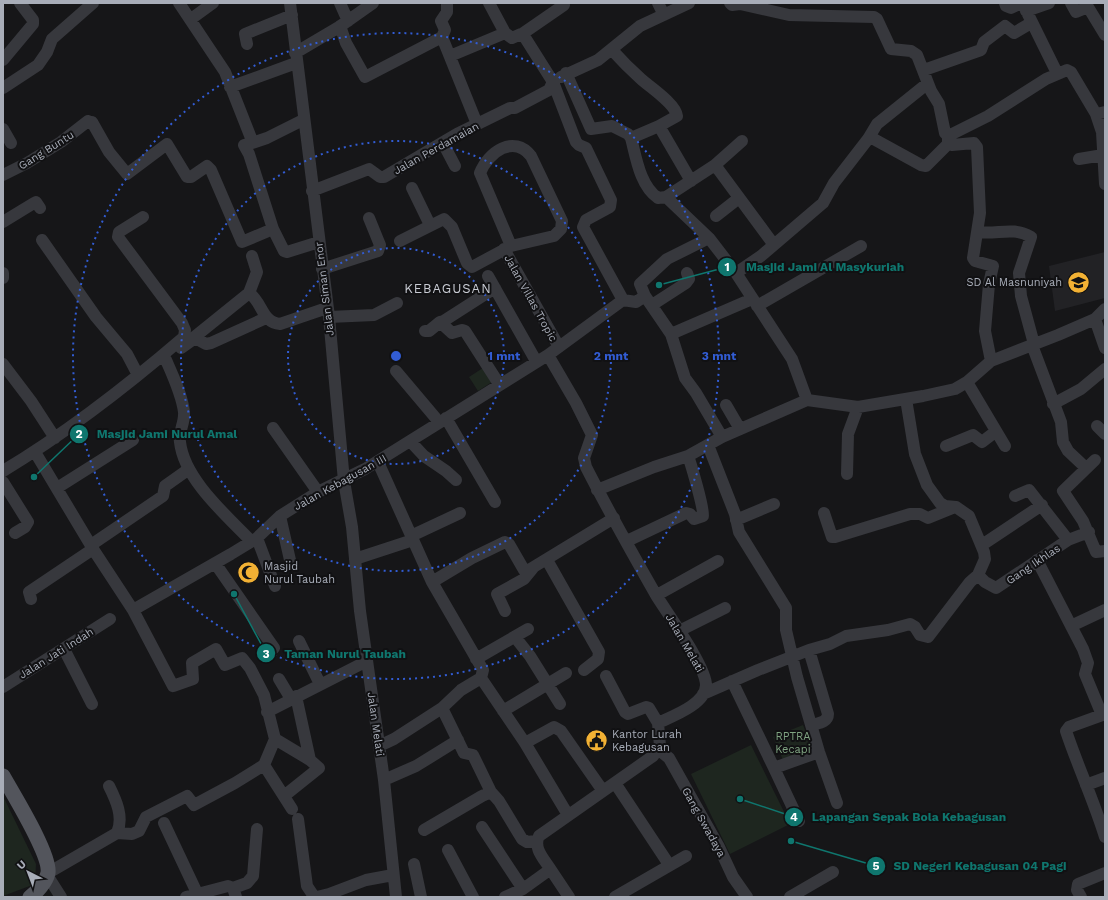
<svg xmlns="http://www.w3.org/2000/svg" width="1108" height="900" viewBox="0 0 1108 900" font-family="'Work Sans',sans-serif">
  <rect width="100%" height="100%" fill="#161618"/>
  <path fill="#222225" d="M1105 252V298L1055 311 1049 266Z"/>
  <path fill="#1e261f" d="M486 366 495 380 478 391 469 377Z
    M803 725 812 748 783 760 773 737Z
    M751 745 790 824 730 854 691 774Z
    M3 796 36 864 35 884 3 896Z"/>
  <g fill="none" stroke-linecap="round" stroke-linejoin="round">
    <path stroke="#37383d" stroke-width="12" d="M179 3 225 72 251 138 252 143 244 145 249 154 273 229 284 251 287 252 319 242
      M290 3 329 317 344 481 352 527 360 611 384 780 396 897
      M340 3 348 21
      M489 3 505 33 512 38 521 34 524 36 553 82 576 142 579 145 586 148 611 200 610 207 586 220 583 227 623 300
      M658 3 664 15
      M730 3 732 5 740 4 789 15 874 17 877 19 891 49 911 51 917 55 931 91 939 104 945 133 948 136 988 116 1046 79 1067 70 1071 72 1096 114 1105 112
      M1005 3 1006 6 1011 8 1021 3 1023 4 1057 73
      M1071 3 1076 12 1088 7 1105 35
      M1026 11 1049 3
      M191 19 213 3
      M340 26 346 43 365 77 442 37 445 30 441 21 447 12V3
      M522 34 564 5
      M442 37 477 124
      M247 44 245 34 292 15
      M612 50C621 60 631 70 641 79 650 87 676 104 677 116L659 126
      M295 53 339 27 373 3
      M450 56 505 33
      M3 60 33 24V20L20 3
      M924 70 981 50 984 42 1005 26 1014 33 1031 23
      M566 73 591 129 612 126 628 134 631 138C636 157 640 186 658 198L666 197 709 238 736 273 792 359 807 400
      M561 77 598 60 640 26 689 3
      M230 87 296 63
      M3 88 38 65 47 52 52 39 93 3
      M1096 114 1102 132 1105 184
      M92 122 109 152 127 174 167 144 187 177H191L207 166 211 170 242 242 273 229
      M3 129 11 143
      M870 137 921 165 926 166 948 144V136
      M631 138 659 126 691 181
      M252 143 267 138 303 120
      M443 143 455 166
      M948 144 952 145 974 143 977 147 980 213 973 258 975 261 993 266 989 284 985 331 991 361
      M1079 159 1103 155
      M715 165 774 245
      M3 175 27 163 61 142 88 121
      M412 188 430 225
      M312 191 369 169 380 177H384L457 134 510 108H515L549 90 553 82
      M666 197 715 165 742 141
      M716 216 739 198
      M3 222 34 203 36 202 40 208
      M977 232C998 235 1012 226 1031 237L1019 273 1021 296 1034 344
      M709 238 667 259 640 284 645 296 671 334 685 378 696 393 722 437
      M42 240 96 317 127 354 138 375
      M400 241 444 219 452 227 467 263 472 267 511 246 554 236 561 229 562 221 531 156C514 134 488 152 480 173L511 246
      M504 249 559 347
      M322 269 378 251 380 245 369 218
      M3 273V278
      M736 273 761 256 823 203 834 183 868 139 877 124 928 83
      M488 276 536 361
      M249 293C262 301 262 323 280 324L327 308
      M249 293 257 272 252 256
      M652 305 686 283 689 279 687 273
      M757 306 861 246
      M329 317 374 315 397 303
      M1095 319 1105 348
      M442 322 495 288
      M425 331H429L440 322 452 333 462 330 465 331 499 384
      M671 334 752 299
      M192 339 249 293
      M1032 345 1061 422 1063 442 1068 451 1086 468
      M181 348 195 338 206 344 211 343 266 318
      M166 360C173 376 182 395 184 412 185 423 178 432 180 442 184 479 226 515 251 541
      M3 364 31 401 55 438
      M396 371 439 422
      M967 382 1005 446
      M1053 404 1081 389 1105 369
      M726 405 740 429
      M446 418 495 502
      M1097 426 1105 434
      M273 428 318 492
      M410 441 424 456 446 471 456 480
      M708 445 735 514 739 532 786 608V630L797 677 819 752 837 803
      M946 446 973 435 982 442 995 432
      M35 452 93 549 133 610 173 686 193 679 192 663 216 649 225 665 242 658 250 668 264 695 275 739 264 765 235 783 194 805 187 796 146 817 139 831 132 834 117 833
      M1095 460 1063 491 1083 521 1096 552 1105 551
      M378 462 432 582
      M3 471C68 432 127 386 184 337L185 330 182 323 118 237 119 232 143 217
      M847 474 848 434 858 407
      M3 482 28 522 25 527 15 533
      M57 488 133 440
      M597 490 654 467 688 456 722 437 807 400 858 407 923 396 955 389 967 382 991 361 1058 335 1095 319 1105 309
      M1015 496 1029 490 1068 540
      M824 513 832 537H835L910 514H920L928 518 955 507
      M280 516 290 560
      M736 520 774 504
      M411 536 460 513
      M257 538 275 586
      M627 541 686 513 690 514 694 519 703 516C705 512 691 464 688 456
      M91 545 163 496 165 486 189 469
      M982 545 1042 505
      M355 559 413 540
      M547 560 599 652 598 659 584 670
      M1037 560 1083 649 1088 663 1085 674 1102 715
      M215 563 274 648
      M978 575 985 582 996 588 1068 540 1089 532
      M657 595 718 561
      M31 599 29 592 93 549
      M133 610 231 554 257 538 280 516 318 492 365 469 548 355 623 300 636 302 645 296
      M505 611 497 594 524 579 533 568
      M1071 626 1105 610
      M679 631 725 608
      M515 637 530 656 560 704
      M299 641 320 684
      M64 649 92 704
      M809 650 830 644 846 636 888 630 910 624 915 627 920 635 928 637 970 582 978 575 985 559 984 552 969 516 956 507 945 506 940 503 927 485 915 454 906 399
      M476 659 528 629
      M606 676 625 712 628 714 646 707 649 708 658 723
      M481 678 483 670 432 582 472 558 505 542 509 544 524 570 527 571 614 518
      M481 678 525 743 568 815
      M279 679 291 699
      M732 681 774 768 819 752
      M3 687 110 619
      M703 694 758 670 809 650 828 714C828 722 819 723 812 725
      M442 708 464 753 473 755 491 792
      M503 711 566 673
      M267 712 367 661
      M1105 714 1069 727 1066 731C1078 767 1094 801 1105 837
      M275 739 310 760
      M525 743 554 727 561 731 603 791
      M379 746 394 739 442 708 461 690 481 678
      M659 750 669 758 719 847 733 877 747 897
      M264 765 292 809
      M774 768 799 821
      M384 780 416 766 458 740
      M615 783 666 860
      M1086 785 1105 778
      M284 796 319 768 310 760 296 696
      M298 819 307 886 313 895 317 897 329 894 366 880 393 875
      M164 823 197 893
      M482 827 523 889
      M424 830 482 796 491 792 499 801 522 839 527 842 536 841
      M448 850 473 897
      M414 864 421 897
      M549 867 569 897
      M48 873 117 833C124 817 116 800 109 786
      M47 875 61 897
      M233 888 247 883 253 876 257 829
      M186 897 228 886 233 888 236 897
      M505 897 523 889 548 871 549 867C543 858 533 847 539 836L653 756 660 746 658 723C673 716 706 704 706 685 706 666 667 613 656 595 632 553 608 510 586 467L584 458 592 435 576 403 548 355
      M615 897 686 856
      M790 897 833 872
      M1081 897 1077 890 1078 884 1105 873"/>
    <path stroke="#53555c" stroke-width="15" d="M3 776C13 794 51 855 48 873 46 882 37 892 30 897"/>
  </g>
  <g fill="none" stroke="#325cd3" stroke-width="2" stroke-dasharray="2 4">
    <circle cx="396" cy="356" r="108"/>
    <circle cx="396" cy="356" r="215"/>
    <circle cx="396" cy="356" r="323"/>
  </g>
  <defs>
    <symbol id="school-disc" viewBox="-11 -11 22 22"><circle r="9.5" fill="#f2b134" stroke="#111113"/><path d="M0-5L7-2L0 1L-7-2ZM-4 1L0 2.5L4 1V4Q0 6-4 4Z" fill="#111"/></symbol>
    <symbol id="mosque-disc" viewBox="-11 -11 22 22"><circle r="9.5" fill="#f2b134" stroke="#111113"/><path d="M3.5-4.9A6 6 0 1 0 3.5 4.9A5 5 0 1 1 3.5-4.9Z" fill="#111"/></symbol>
    <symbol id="civic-disc" viewBox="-11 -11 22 22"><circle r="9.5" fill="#f2b134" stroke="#111113"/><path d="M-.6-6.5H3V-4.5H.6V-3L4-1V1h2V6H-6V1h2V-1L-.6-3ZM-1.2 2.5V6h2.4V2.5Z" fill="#111"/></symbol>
  </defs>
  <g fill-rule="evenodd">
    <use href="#school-disc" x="1066" y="270" width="25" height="25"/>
    <use href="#mosque-disc" x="236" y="560" width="25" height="25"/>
    <use href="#civic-disc" x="584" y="728" width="25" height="25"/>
  </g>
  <g text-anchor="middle" stroke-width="4" stroke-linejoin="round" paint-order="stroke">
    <g font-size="11" fill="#a8adb8" stroke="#111113">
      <text transform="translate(436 148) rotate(-29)" y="4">Jalan Perdamaian</text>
      <text transform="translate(46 150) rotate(-32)" y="4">Gang Buntu</text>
      <text transform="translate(324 289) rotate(-97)" y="4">Jalan Siman Enor</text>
      <text transform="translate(531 298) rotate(61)" y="4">Jalan Villas Tropic</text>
      <text transform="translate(340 482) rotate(-29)" y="4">Jalan Kebagusan III</text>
      <text transform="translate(1033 564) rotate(-34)" y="4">Gang Ikhlas</text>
      <text transform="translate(685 643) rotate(60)" y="4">Jalan Melati</text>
      <text transform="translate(56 653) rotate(-32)" y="4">Jalan Jati Indah</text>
      <text transform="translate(376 724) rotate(82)" y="4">Jalan Melati</text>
      <text transform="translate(704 822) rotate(61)" y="4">Gang Swadaya</text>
    </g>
    <g font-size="11" fill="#a8adb8" stroke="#111113" text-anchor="start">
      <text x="1062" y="286" text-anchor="end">SD Al Masnuniyah</text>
      <text x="264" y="570">Masjid<tspan x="264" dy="13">Nurul Taubah</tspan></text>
      <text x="612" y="738">Kantor Lurah<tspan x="612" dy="13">Kebagusan</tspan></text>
    </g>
    <g font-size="11" fill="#7fa381" stroke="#111113">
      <text x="793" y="740">RPTRA<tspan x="793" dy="13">Kecapi</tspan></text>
    </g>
    <g font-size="13" letter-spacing="1" fill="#c9ccd4" stroke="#111113">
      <text x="448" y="293">KEBAGUSAN</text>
    </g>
  </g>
  <circle cx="396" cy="356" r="6" fill="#325cd3" stroke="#111113" stroke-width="2"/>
  <g font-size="12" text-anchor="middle" font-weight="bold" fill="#325cd3" stroke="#111113" stroke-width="4" stroke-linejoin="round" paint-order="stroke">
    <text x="504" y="360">1 mnt</text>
    <text x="611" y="360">2 mnt</text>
    <text x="719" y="360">3 mnt</text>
  </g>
  <path fill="none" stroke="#0f766e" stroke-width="1.5" d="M659 285L727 267M34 477L79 434M234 594L266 653M740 799L794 817M791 841L876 866"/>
  <g fill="#0f766e" stroke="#111113" stroke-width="1.5">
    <circle cx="659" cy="285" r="4"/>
    <circle cx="34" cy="477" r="4"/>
    <circle cx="234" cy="594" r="4"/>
    <circle cx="740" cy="799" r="4"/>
    <circle cx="791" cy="841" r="4"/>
    <circle cx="727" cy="267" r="10"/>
    <circle cx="79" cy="434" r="10"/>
    <circle cx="266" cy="653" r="10"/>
    <circle cx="794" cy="817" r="10"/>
    <circle cx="876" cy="866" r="10"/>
  </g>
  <g font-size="12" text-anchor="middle" font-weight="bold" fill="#fff">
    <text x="727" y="271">1</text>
    <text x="79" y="438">2</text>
    <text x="266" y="658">3</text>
    <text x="794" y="821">4</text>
    <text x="876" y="870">5</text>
  </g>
  <g font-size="12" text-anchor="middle" font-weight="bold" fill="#0f766e" stroke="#111113" stroke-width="4" stroke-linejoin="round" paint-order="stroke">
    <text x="825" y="271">Masjid Jami Al Masykuriah</text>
    <text x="167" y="438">Masjid Jami Nurul Amal</text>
    <text x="345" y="658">Taman Nurul Taubah</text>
    <text x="909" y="821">Lapangan Sepak Bola Kebagusan</text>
    <text x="980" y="870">SD Negeri Kebagusan 04 Pagi</text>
  </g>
  <rect width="1108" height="900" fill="none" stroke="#a8adb8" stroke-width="8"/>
  <g transform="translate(28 872) rotate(318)" stroke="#111113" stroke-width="3" paint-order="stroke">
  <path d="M0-3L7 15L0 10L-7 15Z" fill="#a8adb8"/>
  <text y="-6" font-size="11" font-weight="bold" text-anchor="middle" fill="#a8adb8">U</text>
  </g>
</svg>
